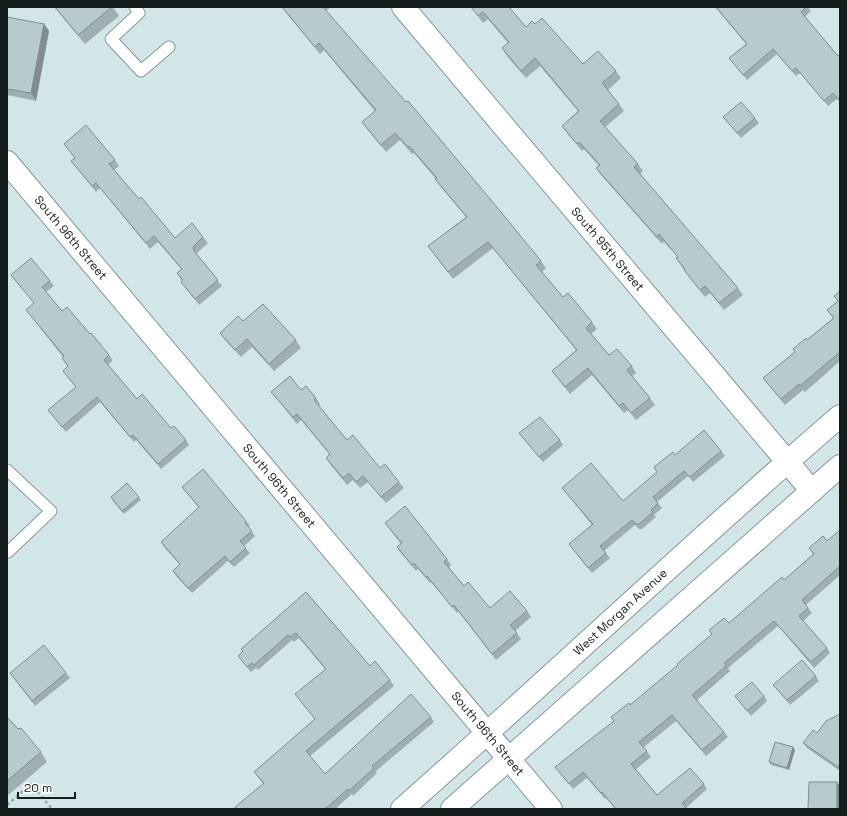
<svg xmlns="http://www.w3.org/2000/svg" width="847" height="816" viewBox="0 0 847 816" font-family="'Space Grotesk',sans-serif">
  <rect width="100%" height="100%" fill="#d2e6ea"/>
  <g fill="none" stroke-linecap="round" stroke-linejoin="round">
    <defs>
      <path id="lane" d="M135 7 139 13 111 39 141 71 169 47
        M7 470 51 511 8 552 7 551"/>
      <g id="street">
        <path id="s1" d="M403 7 812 491"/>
        <path id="s2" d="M7 162 551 809"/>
      </g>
      <g id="secondary">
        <path id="s3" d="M402 809C549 680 691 544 840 416"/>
        <path d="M452 809 840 466"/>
      </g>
    </defs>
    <use href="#lane" stroke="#84979b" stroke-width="13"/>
    <use href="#street" stroke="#84979b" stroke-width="24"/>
    <use href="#secondary" stroke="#84979b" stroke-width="24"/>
    <path stroke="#95a5a8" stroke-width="2.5" stroke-dasharray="3 3" stroke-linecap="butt" d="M7 805 31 784 52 809"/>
    <use href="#lane" stroke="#fff" stroke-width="11"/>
    <use href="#street" stroke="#fff" stroke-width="22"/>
    <use href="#secondary" stroke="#fff" stroke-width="22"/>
  </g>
  <path fill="#9dafb2" d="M54 7H113L119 16 85 44Z
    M282 7H331L326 11 541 261 546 268 542 272 563 297 592 322 597 329 591 334 609 355 632 366 636 373 632 376 650 398 655 405 636 420 628 410 624 413 592 375 570 394 552 371 576 350 493 248 453 279 428 246 466 217 440 186 435 179H436L414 153 412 154 400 140 386 152 367 129 362 122 375 111 324 50 320 54 287 14Z
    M471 7H509L526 27 535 24 583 64 616 71 621 78 608 90 619 104 624 111 605 127 638 164 643 171 640 174 738 288 743 295 724 310 710 293 705 297 689 277 684 270 676 258 678 257 664 242 662 244 601 175 596 168 599 166 584 149 582 151 567 133 562 126 578 111 540 66 526 78 507 56 502 48 508 43 488 19 483 23Z
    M715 7H808L811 11 805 17 838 56 840 54V102L837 99 828 106 800 73 796 76 777 54 747 80 729 58 746 44Z
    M7 17 44 24 49 31 36 101 7 95Z
    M723 117 755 118 759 123 741 138Z
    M64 144 115 160 119 166 114 170 139 199 175 238 203 237 208 243 197 253 198 256 222 286 199 305 181 282 182 281 177 273 182 270 158 242 150 249 100 188 96 192 71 161 75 158Z
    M11 275 50 281 54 286 46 292 62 311 90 334 109 355 113 360 108 365 137 399 171 428 186 440 189 445 161 469 136 440 134 442 100 402 66 432 48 410 76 387 63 371 68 367 62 358 63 357 26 310 34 303Z
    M840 291V361L805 392 803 390 785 405 768 384 763 378 795 352 793 349 807 340 833 318 827 310 838 301 834 296Z
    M220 333 296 340 301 348 274 371 252 347 241 357 225 340Z
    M301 390 316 398 320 404 319 406 347 440 380 468 399 482 404 488 386 503 368 482 360 488 353 480 347 485 330 464 326 458 330 455 301 420 297 424 276 398 271 392Z
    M519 433 560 440 563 445 543 462Z
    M721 451 725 456 693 482 688 476 657 502 662 508 654 515 656 517 642 529H639L635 525 604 551 610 558 592 573 569 544 592 525 562 488 623 501 657 472 654 467 675 455Z
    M182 487 246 521 250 526 248 527 255 536 244 546 250 553 234 567 228 561 192 593 176 576 173 571 180 565 164 547 161 542 199 508Z
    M139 497 141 500 124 514 112 500Z
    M385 523 447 559 451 565 449 567 464 586 490 608 527 611 531 617 515 631 521 639 496 660 458 611 457 613 431 582 430 583 418 569 416 571 401 553 397 547 401 544Z
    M840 530V575L806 605 812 613 803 621 827 648 830 653 814 668 778 626 728 668 730 671 697 700 724 732 728 737 706 756 676 721 644 747 651 757 636 769 657 795 704 784 707 789 686 808 687 809H615L606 798 605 799 587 778 573 789 555 767 614 721 611 717 630 705 678 665 712 634 709 630 729 623 784 580 813 554 809 548 827 541Z
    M306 592 370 666 390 680 394 686 310 756 325 774 431 717 434 722 376 771 377 773 353 796 352 794 335 809H236L263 784 254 772 314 720 325 669 299 638 294 642 292 640 258 670 256 668 251 672 242 661 238 656 243 652 241 649Z
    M10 673H66L70 678 35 706Z
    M816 676 819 681 790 705 773 685Z
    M735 696H764L767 701 751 716Z
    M840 714V771L807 748 803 743 817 733Z
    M7 717 41 752 47 762 7 796Z
    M793 747 795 750 789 770 771 765 769 762Z"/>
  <path fill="#808e91" d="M44 24 49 31 36 101 31 93Z
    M793 747 795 750 789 770 787 768Z
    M840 763V771L838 767Z
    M837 782 840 786V809H837Z"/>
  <path fill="#b7cbcf" stroke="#808e91" d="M55 7H112L78 35Z
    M282 7H323L406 102 408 101 501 212 541 261 536 265 563 297 568 293 592 322 586 328 609 355 617 349 632 366 627 370 650 398 631 413 623 403 619 406 588 368 565 387 552 371 577 350 488 242 448 272 428 246 467 217 435 179 437 178 409 146 408 147 395 133 381 145 362 122 376 110 319 43 315 47Z
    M471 7H509L526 27 532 21 535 24 542 18 583 64 598 51 616 71 602 83 619 104 600 121 638 164 634 167 738 288 719 303 705 286 700 290 684 270 685 269 676 258 678 257 659 234 657 237 596 168 600 165 579 142 577 144 562 126 579 111 535 58 521 71 502 48 509 42 483 12 478 16Z
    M716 7H806L801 12 838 56 840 54V101L833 93 824 101 796 68 792 71 773 49 743 75 729 58 747 44Z
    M7 17 44 24 31 93 7 89Z
    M741 102 755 118 737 133 723 117Z
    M86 125 115 160 109 164 139 199 141 197 175 238 192 223 203 237 193 247 194 251 218 280 195 299 181 282 183 280 177 273 182 269 154 236 146 243 96 183 92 186 71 161 75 158 64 144Z
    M31 258 50 281 42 287 62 311 67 307 90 334 91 333 109 355 104 360 137 399 142 394 171 428 174 426 186 440 158 464 133 435 130 437 97 397 62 427 48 410 76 387 63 371 68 366 62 358 64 356 26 310 34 303 11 275Z
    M840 291V352L800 386 799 384 781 399 763 378 795 352 793 349 806 338 807 340 834 318 827 310 838 301 834 296Z
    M263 304 296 340 269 364 247 339 235 350 220 333 238 316 243 321Z
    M290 376 301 390 306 386 316 398 314 400 347 440 353 435 380 468 385 464 399 482 381 497 363 476 356 482 349 473 343 478 326 458 330 454 297 414 293 417 271 392Z
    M540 417 560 440 539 457 519 433Z
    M704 430 721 451 690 477 684 471 653 497 658 503 651 510 653 512 639 524H636L632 520 600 546 606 553 588 568 569 544 593 524 562 488 591 463 623 501 657 472 654 467 673 452 675 455Z
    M203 469 246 521 245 523 252 531 240 541 246 548 230 562 225 556 188 588 173 571 180 564 161 542 199 507 182 487Z
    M127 483 139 497 122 511 111 497Z
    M405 506 447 559 444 562 464 586 468 582 490 608 510 591 527 611 510 625 517 633 492 654 454 605 452 607 427 576 426 577 414 563 412 565 397 547 402 543 385 523Z
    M840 530V566L802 600 808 608 799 616 827 648 811 662 774 621 724 663 726 666 692 695 724 732 702 750 672 715 639 742 647 751 631 764 657 795 690 768 704 784 682 803 687 809H616L602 792 601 793 583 772 569 784 555 767 614 721 611 717 629 703 630 705 678 665 677 664 712 634 709 630 724 618 729 623 782 577 784 580 814 554 809 548 823 536 827 541Z
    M306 592 370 666 375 661 390 680 306 751 325 774 411 694 431 717 372 766 374 768 349 791 348 789 325 809H236L235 807 264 783 254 772 315 719 295 694 326 669 296 633 290 637 288 635 254 665 252 663 247 667 238 656 243 651 241 649Z
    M44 645 66 673 32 701 10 673Z
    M802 660 816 676 787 700 773 685Z
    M752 682 764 696 747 711 735 696Z
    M840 714V763L838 767 803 743 813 730 817 733 826 721Z
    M7 717 18 729 21 728 41 752 7 781Z
    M775 742 793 747 787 768 769 762Z
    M809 782H837V809H808Z"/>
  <g text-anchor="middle" stroke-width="3" stroke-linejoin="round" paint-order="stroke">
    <g font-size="12" fill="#151c1d" stroke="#fff">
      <text dy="4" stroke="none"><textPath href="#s2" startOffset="99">South 96th Street</textPath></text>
      <text dy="4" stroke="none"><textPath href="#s1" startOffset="317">South 95th Street</textPath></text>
      <text dy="4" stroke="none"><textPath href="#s2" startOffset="423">South 96th Street</textPath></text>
      <text dy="4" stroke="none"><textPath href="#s3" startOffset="294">West Morgan Avenue</textPath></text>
      <text dy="4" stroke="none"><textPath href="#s2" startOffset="747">South 96th Street</textPath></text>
    </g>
  </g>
  <rect width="847" height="816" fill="none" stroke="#151c1d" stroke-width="16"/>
  <path d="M18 792v6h57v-6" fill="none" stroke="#151c1d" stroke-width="2"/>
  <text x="24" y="792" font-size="12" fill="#151c1d" stroke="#ffffff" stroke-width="3" paint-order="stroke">20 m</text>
</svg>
